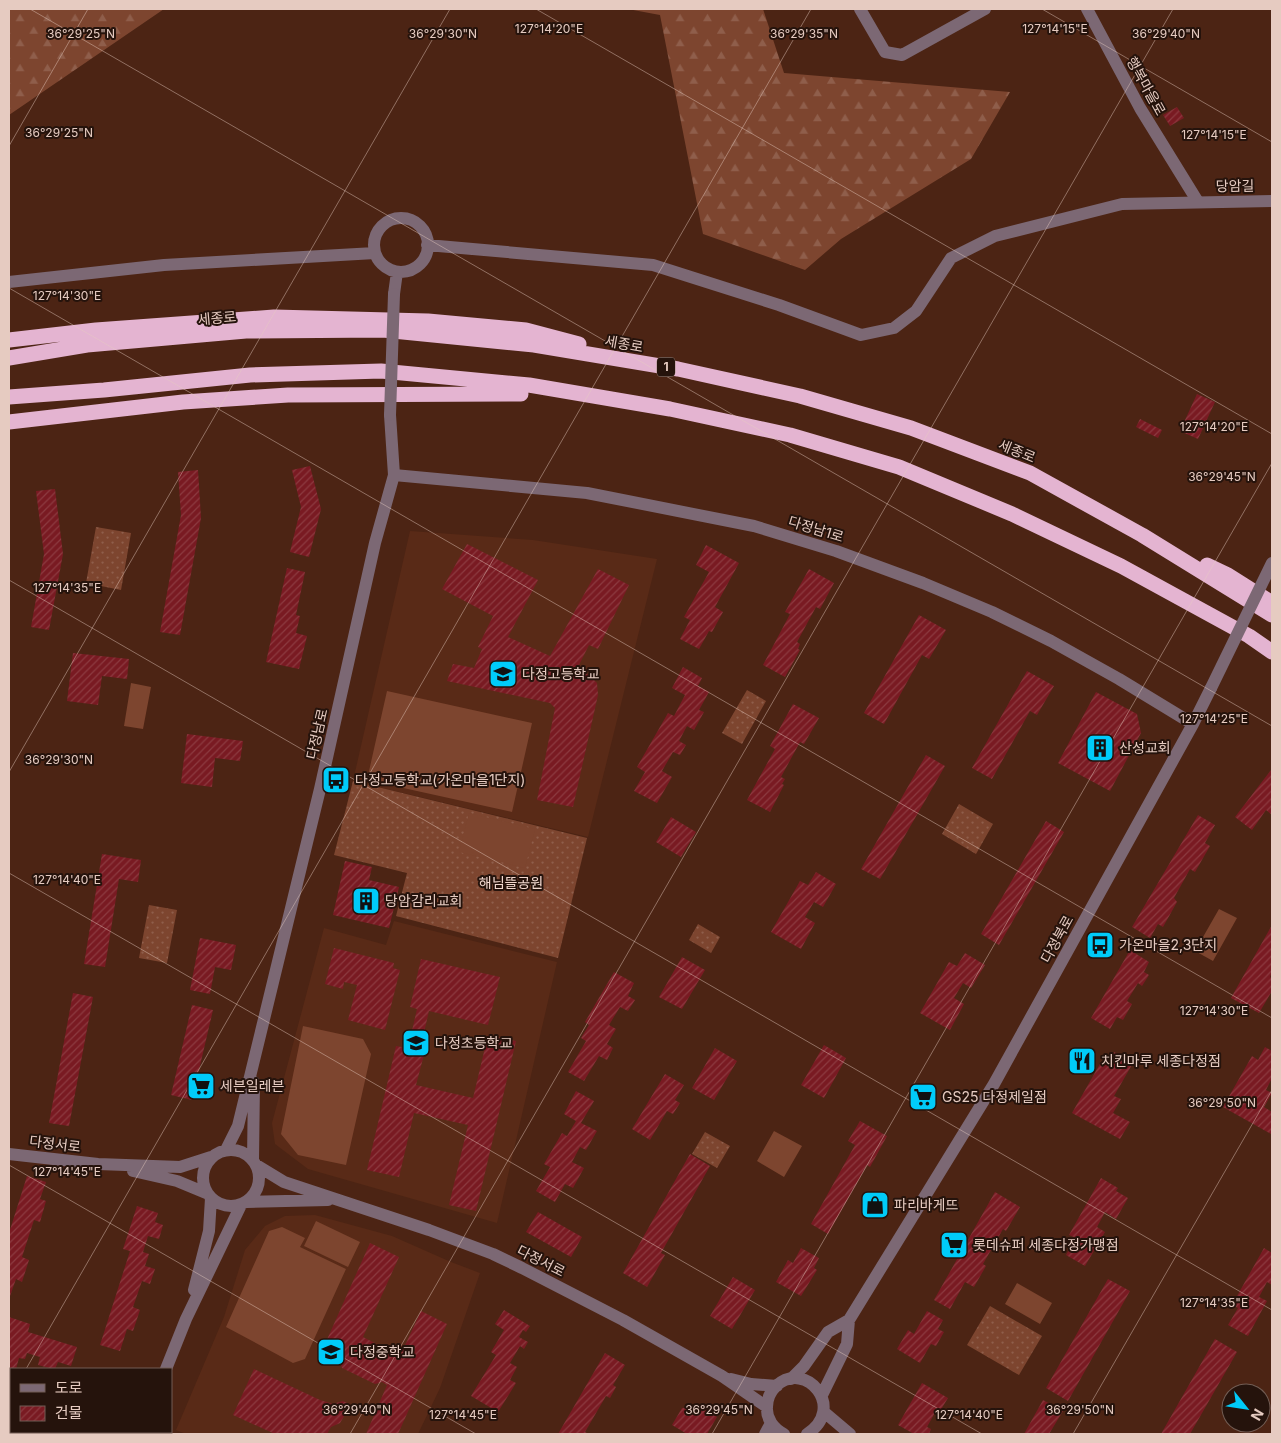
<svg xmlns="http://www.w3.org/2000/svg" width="1281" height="1443" viewBox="0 0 1281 1443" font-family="Inter,'Noto Sans KR',sans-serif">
  <defs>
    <pattern id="grass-dots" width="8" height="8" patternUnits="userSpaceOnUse" patternTransform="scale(1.25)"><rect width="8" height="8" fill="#7d452f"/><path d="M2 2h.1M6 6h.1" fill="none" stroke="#8f5e4b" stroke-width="1.8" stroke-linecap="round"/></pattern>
    <pattern id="forest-firs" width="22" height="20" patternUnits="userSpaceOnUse" patternTransform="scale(1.25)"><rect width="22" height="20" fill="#7d452f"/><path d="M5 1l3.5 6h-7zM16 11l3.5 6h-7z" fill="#8f5e4b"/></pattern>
    <pattern id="building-hatch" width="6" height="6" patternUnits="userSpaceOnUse" patternTransform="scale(1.25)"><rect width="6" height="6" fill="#791a22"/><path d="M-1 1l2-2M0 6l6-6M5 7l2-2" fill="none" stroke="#8c3a40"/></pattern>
  </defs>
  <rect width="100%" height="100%" fill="#4c2414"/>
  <path fill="#592a17" d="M410 531 533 540 657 559 588 837 353 781Z
    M394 921 557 962 497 1223 308 1169 275 1144 272 1123 324 928 386 945Z
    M315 1215 392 1236 451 1262 480 1273 440 1388 418 1434H186L176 1430 224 1317 245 1250 265 1226 285 1216Z"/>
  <path fill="url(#grass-dots)" d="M96 527 131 533 121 590 86 583Z
    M747 690 766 701 742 744 722 733Z
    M353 781 587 838 558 958 396 916 407 873 334 855Z
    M959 804 993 824 976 854 942 834Z
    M149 905 177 910 167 963 139 958Z
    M698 924 720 937 711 953 689 940Z
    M705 1132 730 1146 717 1168 692 1154Z
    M990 1306 1042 1336 1019 1375 967 1345Z"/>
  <path fill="url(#forest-firs)" d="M9 9H164L9 115Z
    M628 9H763L784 73 1010 92 971 159 841 239 805 270 703 234 660 15Z"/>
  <path fill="#7d452f" d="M131 683 151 687 143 729 124 726Z
    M387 691 532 723 512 812 367 780Z
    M469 813 535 829 525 868 459 852Z
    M1219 909 1237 918 1213 961 1195 951Z
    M303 1026 363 1039 371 1054 346 1165 298 1155 281 1134Z
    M774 1131 802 1146 784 1177 757 1161Z
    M316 1221 360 1242 348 1267 304 1246Z
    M282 1227 305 1238 300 1247 346 1269 305 1359 293 1363 226 1327 269 1231Z
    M1017 1283 1052 1303 1040 1324 1005 1304Z"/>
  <path fill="url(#building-hatch)" d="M1177 107 1184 118 1170 126 1163 115Z
    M1197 394 1215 402 1198 439 1180 431Z
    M1140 419 1162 430 1158 438 1136 427Z
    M310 466 321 509 309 557 290 552 301 507 292 470Z
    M198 470 201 518 180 635 160 632 181 515 178 472Z
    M55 489 63 554 49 630 31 627 44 554 36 491Z
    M467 544 538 580 508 637 550 656 598 569 629 585 598 649 589 645 577 669 590 676 597 683 598 695 573 807 537 800 555 708 550 703 447 681 453 664 474 668 482 649 478 647 493 616 442 589Z
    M706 545 739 563 715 607 723 612 712 632 709 631 699 649 680 639 690 620 684 617 709 572 696 565Z
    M287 568 305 572 296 615 300 616 296 633 307 636 299 669 266 662Z
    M809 569 834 583 820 609 816 607 797 642 800 644 798 649 800 650 785 677 763 665 790 614 785 612Z
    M919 615 946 630 929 659 922 655 884 724 864 713Z
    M73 653 129 659 127 679 102 676 98 705 67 701Z
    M683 667 702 678 698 686 709 692 699 710 704 712 694 730 687 726 679 741 686 745 680 755 673 752 662 771 672 777 657 803 634 791 645 772 637 767 668 713 674 716 685 695 672 688Z
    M1027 671 1054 686 1037 715 1030 711 992 779 972 768Z
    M1096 692 1137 714 1141 733 1110 791 1058 763Z
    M793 704 819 718 804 744 800 742 781 777 785 779 782 784 784 785 770 812 747 800 775 749 770 746Z
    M187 734 243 741 240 761 215 758 212 787 181 783Z
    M926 755 945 766 880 879 861 869Z
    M1271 770 1272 771V815L1266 810 1252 830 1235 817Z
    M1198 815 1215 825 1205 843 1210 846 1195 872 1190 869 1174 898 1177 902 1163 927 1158 924 1150 938 1132 927Z
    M671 817 696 832 681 857 656 842Z
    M1046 821 1064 832 999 945 981 934Z
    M102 854 141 860 138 882 119 879 105 967 84 964Z
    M345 861 372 867 369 880 399 887 389 928 333 915Z
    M816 872 836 884 823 907 814 902 805 917 815 923 801 949 771 932 800 881 808 885Z
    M1272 925V972L1270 977 1272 978V991L1259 1013 1231 998Z
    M200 938 236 945 231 970 215 967 210 994 190 990Z
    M334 948 394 963 393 968 400 970 385 1030 348 1020 357 985 344 982 343 989 325 984Z
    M1130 950 1149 962 1144 972 1149 975 1142 986 1138 983 1127 1001 1132 1004 1123 1020 1117 1017 1110 1029 1091 1018Z
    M965 953 985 965 971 988 963 983 954 998 964 1004 950 1030 920 1013 949 962 957 966Z
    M682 957 705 970 682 1009 659 997Z
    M421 959 500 977 488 1025 429 1011 420 1050 425 1051 416 1085 473 1098 488 1035 516 1041 476 1211 449 1205 468 1125 414 1113 399 1177 367 1170 396 1046 408 1048 417 1009 410 1007Z
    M614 972 634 983 628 996 635 1000 628 1011 620 1007 609 1025 616 1029 607 1044 613 1048 607 1060 599 1056 584 1081 568 1072 586 1041 581 1038 589 1025 585 1022Z
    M73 993 93 997 69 1126 49 1123Z
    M192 1005 213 1010 192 1100 171 1095Z
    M824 1045 846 1058 824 1098 801 1085Z
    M1265 1047 1272 1051V1078L1266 1090 1272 1093 1264 1107 1272 1112 1271 1134 1223 1107 1252 1056 1258 1060Z
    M715 1048 737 1061 714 1100 692 1088Z
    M1114 1052 1133 1063 1114 1096 1121 1099 1113 1113 1130 1122 1120 1139 1072 1113 1101 1062 1107 1065Z
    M665 1074 684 1085 675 1100 680 1103 673 1114 667 1111 650 1140 632 1129Z
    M576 1091 594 1101 581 1123 597 1131 586 1150 580 1147 572 1162 584 1168 573 1188 565 1184 555 1202 536 1191 550 1167 544 1164 562 1133 567 1136 576 1121 564 1114Z
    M860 1121 887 1136 870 1167 867 1165 828 1234 811 1224 855 1145 848 1141Z
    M690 1154 710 1166 661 1253 665 1255 647 1287 623 1273Z
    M27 1176 46 1182 40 1199 46 1201 40 1222 34 1220 22 1257 29 1260 22 1282 16 1279 9 1299V1233Z
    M1101 1178 1118 1188 1116 1191 1128 1198 1116 1219 1105 1212 1097 1227 1105 1232 1085 1266 1066 1255 1076 1238 1069 1235Z
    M995 1192 1020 1207 1006 1231 1003 1229 983 1264 986 1266 974 1287 965 1282 950 1309 934 1300Z
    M137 1206 158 1213 155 1222 163 1225 159 1239 148 1236 143 1252 149 1254 145 1266 155 1269 150 1284 142 1281 133 1307 140 1310 133 1331 127 1329 120 1351 100 1345 130 1251 123 1249Z
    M538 1212 582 1237 571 1257 526 1232Z
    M370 1243 399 1257 363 1337 400 1356 421 1311 447 1324 398 1434H366L387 1385 382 1382 375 1384 342 1368 340 1362 321 1353Z
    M801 1248 819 1258 814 1268 817 1270 801 1296 776 1282 788 1260 793 1263Z
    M1264 1248 1272 1253V1285L1267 1282 1259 1297 1267 1301 1248 1336 1228 1325 1238 1308 1232 1305Z
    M733 1277 755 1290 732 1329 710 1316Z
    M1108 1279 1130 1291 1068 1401 1046 1388Z
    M504 1310 530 1326 526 1332 523 1330 519 1337 528 1342 524 1349 520 1346 510 1363 517 1367 510 1380 516 1383 498 1412 471 1396 496 1355 491 1352 504 1330 495 1324Z
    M927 1311 943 1320 938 1329 944 1332 936 1346 931 1344 920 1363 897 1349 908 1330 914 1334Z
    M9 1317 30 1324 28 1332 77 1347 71 1366 58 1362 55 1369H53L38 1365 40 1357 27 1353 25 1359 19 1358 16 1369H11V1383L9 1390Z
    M1215 1339 1237 1352 1190 1434H1161Z
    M605 1353 625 1365 613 1385 616 1387 610 1398 606 1396 585 1432 589 1434H558Z
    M254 1369 320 1400 333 1404 343 1401 347 1403 346 1413 340 1423 331 1427 327 1434H275L233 1415Z
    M922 1383 948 1398 940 1411 937 1409 927 1427 931 1429 929 1434H914L898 1425Z
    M1043 1400 1063 1411 1049 1434H1024Z
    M699 1407 717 1417 707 1434H687L672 1425 682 1408Z
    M9 1426 11 1427V1432H27L26 1434H9Z"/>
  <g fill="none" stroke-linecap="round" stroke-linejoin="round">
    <path stroke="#7c6874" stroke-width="12" d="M860 9 885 52 902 55 985 9
      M1087 9 1140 108 1198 202
      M374 245a27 27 0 1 1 54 0a27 27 0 1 1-54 0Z
      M427 245 653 265 779 305 861 335 894 328 916 311 951 258 995 236 1122 204 1272 201
      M9 282 164 265 375 253
      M394 294 397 272
      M394 475 587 493 754 526 836 551 923 583 992 612 1051 641 1119 679 1193 724
      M203 1178a28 28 0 1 1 56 0a28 28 0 1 1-56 0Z
      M226 1150 238 1126 320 789 375 543 394 475 390 415
      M9 1154 98 1164 180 1167 211 1157
      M253 1160 254 1082
      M256 1165 284 1182 429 1230 493 1254 522 1268 623 1320 722 1376 767 1407
      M133 1171 177 1181 206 1193
      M247 1202 328 1200
      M194 1290 209 1231 211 1198
      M166 1369 186 1319 241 1205
      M731 1379 751 1384 777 1386
      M791 1379 804 1366 828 1332 849 1320 994 1084 1193 724 1211 688
      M822 1395 847 1344 849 1320
      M824 1412 850 1434
      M141 1434 142 1432
      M765 1434 771 1423
      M784 1434C774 1429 766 1419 767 1407 767 1399 770 1392 776 1386 806 1359 847 1408 807 1434"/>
    <path stroke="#e4b4d1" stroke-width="15" d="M9 340 96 330 274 317 428 321 526 330 579 344
      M9 358 87 345 246 331 383 330 534 345 678 369 800 396 911 428 1030 473 1142 535 1272 615
      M9 397 104 390 250 375 381 371 529 385 670 409 790 435 899 467 1012 514 1121 566 1249 636 1272 652
      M9 422 183 402 288 395 521 394
      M1207 565 1228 575 1269 601"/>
    <path stroke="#7c6874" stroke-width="12" d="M390 415 394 294
      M1211 688 1272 563"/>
  </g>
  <path fill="none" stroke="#e6cbc1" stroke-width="1" stroke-opacity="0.45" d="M30 9 1272 726M536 9 1272 434M1042 9 1272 142M9 146 88 9M9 288 1272 1018M9 580 1272 1310M9 772 450 9M9 873 982 1434M9 1165 476 1434M26 1369 811 9M9 1399 11 1395M350 1434 1173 9M712 1434 1272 463M1073 1434 1272 1090"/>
  <defs>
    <symbol id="school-square" viewBox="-11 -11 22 22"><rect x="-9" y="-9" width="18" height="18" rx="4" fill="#00cbf9" stroke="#25130c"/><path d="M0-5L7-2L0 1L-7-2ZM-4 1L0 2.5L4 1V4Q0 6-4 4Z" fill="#111"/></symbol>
    <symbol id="building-square" viewBox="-11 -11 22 22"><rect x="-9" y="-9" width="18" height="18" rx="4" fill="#00cbf9" stroke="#25130c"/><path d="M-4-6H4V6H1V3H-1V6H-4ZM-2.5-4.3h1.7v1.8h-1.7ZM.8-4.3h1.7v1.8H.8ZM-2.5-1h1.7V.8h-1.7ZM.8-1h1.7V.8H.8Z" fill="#111"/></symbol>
    <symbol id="bus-square" viewBox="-11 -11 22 22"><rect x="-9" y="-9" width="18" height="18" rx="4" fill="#00cbf9" stroke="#25130c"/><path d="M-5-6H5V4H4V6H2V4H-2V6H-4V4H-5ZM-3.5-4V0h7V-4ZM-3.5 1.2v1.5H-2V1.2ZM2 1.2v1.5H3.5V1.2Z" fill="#111"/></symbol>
    <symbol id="restaurant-square" viewBox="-11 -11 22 22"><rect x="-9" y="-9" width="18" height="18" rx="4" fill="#00cbf9" stroke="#25130c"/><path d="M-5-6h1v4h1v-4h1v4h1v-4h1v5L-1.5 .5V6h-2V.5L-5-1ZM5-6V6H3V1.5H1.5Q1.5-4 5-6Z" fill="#111"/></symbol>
    <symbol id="supermarket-square" viewBox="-11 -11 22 22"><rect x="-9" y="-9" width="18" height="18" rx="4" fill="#00cbf9" stroke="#25130c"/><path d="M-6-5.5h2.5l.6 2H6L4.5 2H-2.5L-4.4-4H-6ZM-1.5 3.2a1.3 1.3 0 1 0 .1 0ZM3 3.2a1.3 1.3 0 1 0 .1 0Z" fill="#111"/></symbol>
    <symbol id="shop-square" viewBox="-11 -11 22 22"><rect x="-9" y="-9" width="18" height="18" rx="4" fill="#00cbf9" stroke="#25130c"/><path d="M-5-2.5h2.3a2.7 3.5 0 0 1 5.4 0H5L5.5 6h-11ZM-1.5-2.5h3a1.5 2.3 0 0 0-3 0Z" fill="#111"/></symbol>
  </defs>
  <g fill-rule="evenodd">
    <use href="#school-square" x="487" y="658" width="32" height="32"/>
    <use href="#building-square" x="1084" y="732" width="32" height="32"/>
    <use href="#bus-square" x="320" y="764" width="32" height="32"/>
    <use href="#building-square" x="350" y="885" width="32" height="32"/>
    <use href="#bus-square" x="1084" y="929" width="32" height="32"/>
    <use href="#school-square" x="400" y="1027" width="32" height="32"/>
    <use href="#restaurant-square" x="1066" y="1045" width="32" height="32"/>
    <use href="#supermarket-square" x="185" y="1070" width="32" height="32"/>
    <use href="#supermarket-square" x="907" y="1081" width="32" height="32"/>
    <use href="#shop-square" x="859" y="1189" width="32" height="32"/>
    <use href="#supermarket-square" x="938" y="1229" width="32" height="32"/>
    <use href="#school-square" x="315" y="1336" width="32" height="32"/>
  </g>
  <g text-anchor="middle" stroke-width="4" stroke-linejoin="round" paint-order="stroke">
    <rect fill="#25130c" stroke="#ac948b" stroke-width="1" x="657" y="357.5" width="18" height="19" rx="4"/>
    <g font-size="12" font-weight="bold" fill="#e6cbc1">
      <text x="666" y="371">1</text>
    </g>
    <g font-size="14" fill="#e6cbc1" stroke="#25130c">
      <text transform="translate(1146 86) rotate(61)" y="5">행복마을로</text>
      <text transform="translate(1235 186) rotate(-1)" y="5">당암길</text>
      <text transform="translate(217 318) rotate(-5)" y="5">세종로</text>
      <text transform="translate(624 344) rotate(10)" y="5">세종로</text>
      <text transform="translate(1017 451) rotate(22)" y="5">세종로</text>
      <text transform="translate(816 529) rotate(17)" y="5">다정남1로</text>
      <text transform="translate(317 734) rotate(-77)" y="5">다정남로</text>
      <text transform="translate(1057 939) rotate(-61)" y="5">다정북로</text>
      <text transform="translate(55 1144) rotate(7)" y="5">다정서로</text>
      <text transform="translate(541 1261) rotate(27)" y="5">다정서로</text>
    </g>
    <g font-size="14" fill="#e6cbc1" stroke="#25130c" text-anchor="start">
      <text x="522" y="679">다정고등학교</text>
      <text x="1119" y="753">산성교회</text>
      <text x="355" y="785">다정고등학교(가온마을1단지)</text>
      <text x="385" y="906">당암감리교회</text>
      <text x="1119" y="950">가온마을2,3단지</text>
      <text x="435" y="1048">다정초등학교</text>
      <text x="1101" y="1066">치킨마루 세종다정점</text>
      <text x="220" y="1091">세븐일레븐</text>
      <text x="942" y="1102">GS25 다정제일점</text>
      <text x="894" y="1210">파리바게뜨</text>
      <text x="973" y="1250">롯데슈퍼 세종다정가맹점</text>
      <text x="350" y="1357">다정중학교</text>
    </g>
    <g font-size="14" fill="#f2d8cf" stroke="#25130c">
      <text x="511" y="888">해님뜰공원</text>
    </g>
  </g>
  <g font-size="12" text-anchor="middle" fill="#e6cbc1" stroke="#25130c" stroke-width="4" stroke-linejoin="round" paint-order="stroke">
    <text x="549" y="33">127°14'20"E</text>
    <text x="1055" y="33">127°14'15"E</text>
    <text x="81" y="38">36°29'25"N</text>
    <text x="443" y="38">36°29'30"N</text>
    <text x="804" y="38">36°29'35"N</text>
    <text x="1166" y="38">36°29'40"N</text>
    <text x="59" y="137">36°29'25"N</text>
    <text x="1214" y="139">127°14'15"E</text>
    <text x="67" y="300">127°14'30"E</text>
    <text x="1214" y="431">127°14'20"E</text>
    <text x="1222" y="481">36°29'45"N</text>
    <text x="67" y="592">127°14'35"E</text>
    <text x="1214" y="723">127°14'25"E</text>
    <text x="59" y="764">36°29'30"N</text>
    <text x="67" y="884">127°14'40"E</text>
    <text x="1214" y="1015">127°14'30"E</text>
    <text x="1222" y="1107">36°29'50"N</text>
    <text x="67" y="1176">127°14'45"E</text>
    <text x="1214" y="1307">127°14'35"E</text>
    <text x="357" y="1414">36°29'40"N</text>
    <text x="719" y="1414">36°29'45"N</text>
    <text x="1080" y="1414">36°29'50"N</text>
    <text x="463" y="1419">127°14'45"E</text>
    <text x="969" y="1419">127°14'40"E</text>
  </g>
  <rect width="1281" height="1443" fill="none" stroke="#e6cbc1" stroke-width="20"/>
  <rect x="10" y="1368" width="162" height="65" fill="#25130c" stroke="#725d54"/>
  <rect x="20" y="1384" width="25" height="8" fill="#7c6874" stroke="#725d54"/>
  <text x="55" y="1393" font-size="15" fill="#e6cbc1">도로</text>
  <rect x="20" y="1406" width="25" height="15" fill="url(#building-hatch)" stroke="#725d54"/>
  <text x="55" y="1418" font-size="15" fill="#e6cbc1">건물</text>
  <g transform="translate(1246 1408) rotate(120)"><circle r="24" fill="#25130c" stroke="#725d54"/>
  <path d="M0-4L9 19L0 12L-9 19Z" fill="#00cbf9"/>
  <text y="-8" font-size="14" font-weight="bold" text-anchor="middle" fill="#e6cbc1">N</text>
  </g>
</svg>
